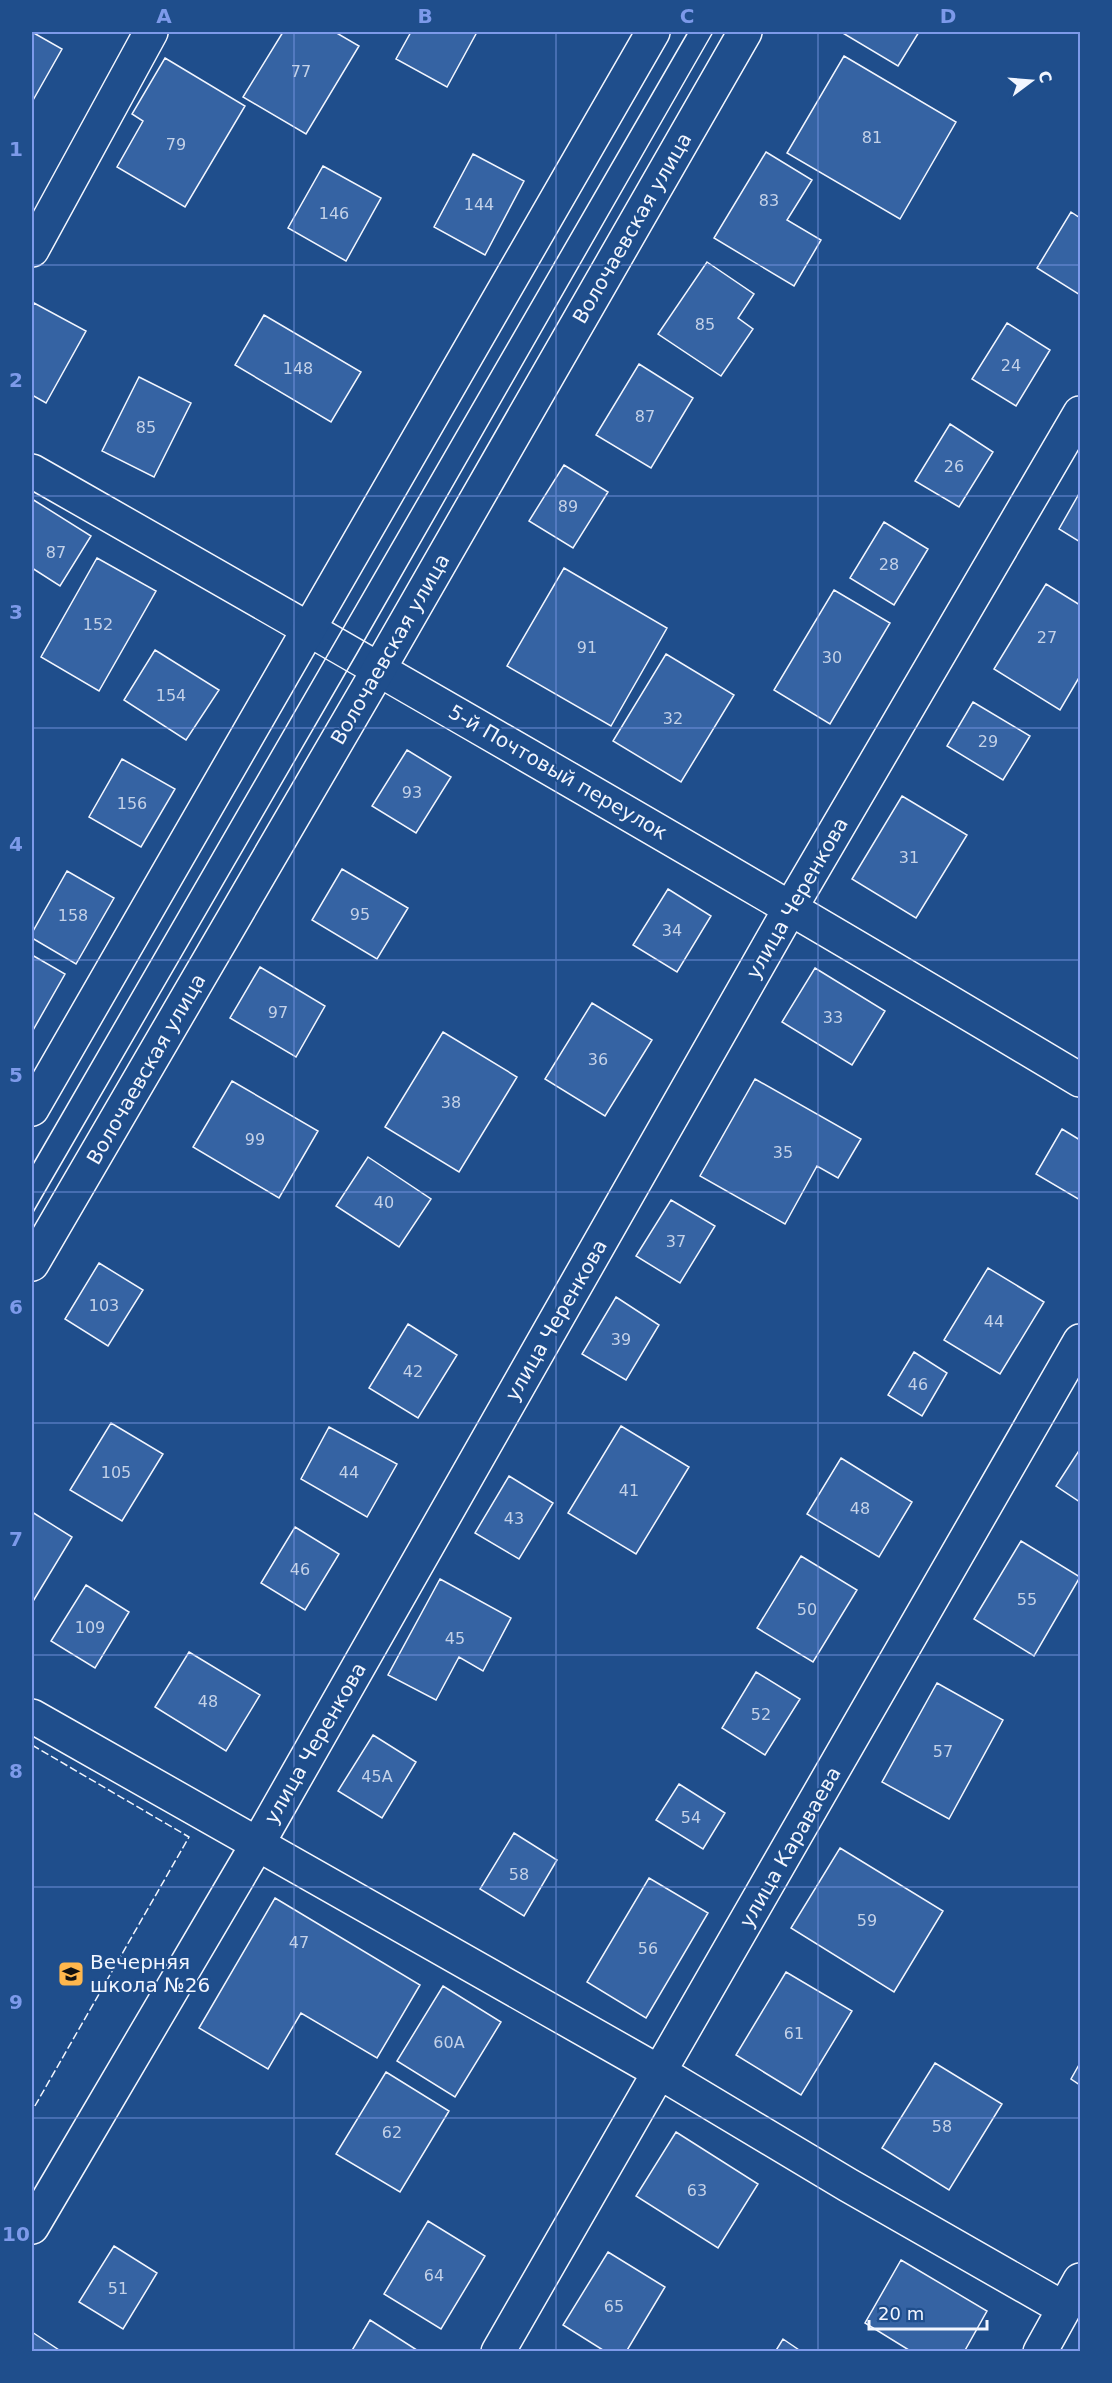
<svg xmlns="http://www.w3.org/2000/svg" width="1112" height="2383" viewBox="0 0 1112 2383" font-family="'DejaVu Sans',sans-serif">
  <rect width="100%" height="100%" fill="#1f4e8c"/>
  <path fill="#3563a3" stroke="#f2f6ff" stroke-width="1.5" d="M32 32 62 49 32 102Z
    M283 32H335L359 46 306 134 243 97Z
    M411 32H477L447 87 396 59Z
    M841 32H919L898 66Z
    M844 56 956 122 900 219 787 153Z
    M165 58 245 106 185 207 117 167 143 121 132 114Z
    M766 152 812 180 787 220 821 240 794 286 714 238Z
    M473 154 524 181 485 255 434 227Z
    M323 166 381 198 346 261 288 228Z
    M1071 212 1080 218V295L1037 268Z
    M707 262 754 294 738 318 753 329 721 376 658 334Z
    M34 303 86 331 46 403 32 395V309Z
    M264 315 361 372 331 422 235 365Z
    M1007 323 1050 350 1016 406 972 379Z
    M639 364 693 398 651 468 596 435Z
    M139 377 191 403 154 477 102 451Z
    M950 424 993 452 959 507 915 481Z
    M564 465 608 492 573 548 529 521Z
    M1080 492V542L1059 529Z
    M32 499 91 536 60 586 32 568Z
    M884 522 928 549 894 605 850 578Z
    M97 558 156 591 99 691 41 657Z
    M564 568 667 628 611 726 507 666Z
    M1046 584 1080 605V676L1060 710 994 669Z
    M834 590 890 623 830 724 774 690Z
    M155 650 219 690 186 740 124 700Z
    M666 654 734 695 681 782 613 741Z
    M973 702 1030 736 1003 780 947 746Z
    M407 750 451 777 416 833 372 806Z
    M122 759 175 789 141 847 89 817Z
    M902 796 967 835 916 918 852 879Z
    M342 869 408 908 377 959 312 920Z
    M67 871 114 898 76 964 32 938V933Z
    M668 889 711 916 677 972 633 945Z
    M32 955 65 974 32 1032Z
    M260 967 325 1006 296 1057 230 1018Z
    M815 968 885 1011 852 1065 782 1022Z
    M592 1003 652 1040 605 1116 545 1079Z
    M443 1032 517 1077 459 1172 385 1127Z
    M755 1079 861 1139 838 1178 817 1166 785 1224 700 1176Z
    M232 1081 318 1131 279 1198 193 1147Z
    M1062 1129 1080 1140V1200L1036 1174Z
    M368 1157 431 1199 399 1247 336 1206Z
    M671 1200 715 1226 680 1283 636 1256Z
    M99 1263 143 1290 108 1346 65 1319Z
    M988 1268 1044 1302 1000 1374 944 1340Z
    M616 1297 659 1325 626 1380 582 1354Z
    M408 1324 457 1355 418 1418 369 1388Z
    M914 1352 947 1373 922 1416 888 1395Z
    M111 1423 163 1454 122 1521 70 1490Z
    M621 1426 689 1467 636 1554 568 1513Z
    M329 1427 397 1464 367 1517 301 1479Z
    M1080 1449V1502L1056 1486Z
    M841 1458 912 1502 879 1557 807 1514Z
    M509 1476 553 1503 519 1559 475 1533Z
    M32 1512 72 1537 32 1603Z
    M295 1527 339 1554 305 1610 261 1583Z
    M1021 1541 1080 1577 1034 1656 974 1619Z
    M801 1556 857 1590 813 1662 757 1628Z
    M440 1579 511 1618 483 1671 459 1657 436 1700 388 1675Z
    M86 1585 129 1612 95 1668 51 1641Z
    M189 1652 260 1695 226 1751 155 1707Z
    M756 1672 800 1699 765 1755 722 1728Z
    M937 1683 1003 1720 949 1819 882 1782Z
    M373 1735 416 1762 382 1818 338 1791Z
    M679 1784 725 1813 703 1849 656 1820Z
    M514 1833 557 1860 524 1916 480 1889Z
    M840 1848 943 1911 894 1992 791 1928Z
    M649 1878 708 1913 646 2018 587 1982Z
    M275 1898 420 1985 377 2058 301 2013 268 2069 199 2028Z
    M786 1972 852 2011 801 2095 736 2055Z
    M443 1986 501 2022 455 2097 397 2061Z
    M935 2063 1002 2104 949 2190 882 2148Z
    M1080 2063V2085L1071 2079Z
    M386 2072 449 2111 400 2192 336 2154Z
    M676 2132 758 2184 718 2248 636 2196Z
    M428 2221 485 2256 441 2329 384 2294Z
    M114 2246 157 2273 123 2329 79 2302Z
    M608 2252 665 2287 626 2352H606L563 2325Z
    M901 2260 987 2311 964 2352H912L865 2323Z
    M370 2320 420 2352H351Z
    M32 2332 62 2352H32Z
    M783 2339 802 2352H775Z"/>
  <g fill="none" stroke-linecap="round" stroke-linejoin="round">
    <defs>
      <path id="street" d="M32 250 151 32
        M32 471C383 671 733 872 1080 1080
        M32 1716 661 2073 848 2185 1063 2308
        M32 2227 257 1845 791 907 1080 413
        M498 2352 1080 1341
        M1040 2352 1080 2280"/>
      <path id="secondary" d="M32 1109 653 32
        M32 1264 379 669 745 32"/>
    </defs>
    <use href="#street" stroke="#f2f6ff" stroke-width="36"/>
    <use href="#secondary" stroke="#f2f6ff" stroke-width="36"/>
    <use href="#street" stroke="#1f4e8c" stroke-width="33"/>
    <use href="#secondary" stroke="#1f4e8c" stroke-width="33"/>
    <path stroke="#f2f6ff" stroke-width="1.5" d="M32 1166 688 32
      M32 1214 356 655 713 32"/>
    <path stroke="#f2f6ff" stroke-width="1.5" stroke-dasharray="8 3" stroke-linecap="butt" d="M32 1745 189 1837 32 2111"/>
  </g>
  <path fill="none" stroke="#7d9aea" stroke-width="1.5" stroke-opacity="0.55" d="M294 32V2352M556 32V2352M818 32V2352M32 265H1080M32 496H1080M32 728H1080M32 960H1080M32 1192H1080M32 1423H1080M32 1655H1080M32 1887H1080M32 2118H1080"/>
  <defs>
    <symbol id="school-square" viewBox="-11 -11 22 22"><rect x="-9" y="-9" width="18" height="18" rx="4" fill="#ffb74d" stroke="#1f4e8c"/><path d="M0-5L7-2L0 1L-7-2ZM-4 1L0 2.5L4 1V4Q0 6-4 4Z" fill="#111"/></symbol>
  </defs>
  <g fill-rule="evenodd">
    <use href="#school-square" x="56" y="1959" width="30" height="30"/>
  </g>
  <g text-anchor="middle" stroke-width="4.5" stroke-linejoin="round" paint-order="stroke">
    <g font-size="16" fill="#c3d1e8">
      <text x="301" y="77">77</text>
      <text x="872" y="143">81</text>
      <text x="176" y="150">79</text>
      <text x="769" y="206">83</text>
      <text x="479" y="210">144</text>
      <text x="334" y="219">146</text>
      <text x="705" y="330">85</text>
      <text x="1011" y="371">24</text>
      <text x="298" y="374">148</text>
      <text x="645" y="422">87</text>
      <text x="146" y="433">85</text>
      <text x="954" y="472">26</text>
      <text x="568" y="512">89</text>
      <text x="56" y="558">87</text>
      <text x="889" y="570">28</text>
      <text x="98" y="630">152</text>
      <text x="1047" y="643">27</text>
      <text x="587" y="653">91</text>
      <text x="832" y="663">30</text>
      <text x="171" y="701">154</text>
      <text x="673" y="724">32</text>
      <text x="988" y="747">29</text>
      <text x="412" y="798">93</text>
      <text x="132" y="809">156</text>
      <text x="909" y="863">31</text>
      <text x="360" y="920">95</text>
      <text x="73" y="921">158</text>
      <text x="672" y="936">34</text>
      <text x="278" y="1018">97</text>
      <text x="833" y="1023">33</text>
      <text x="598" y="1065">36</text>
      <text x="451" y="1108">38</text>
      <text x="255" y="1145">99</text>
      <text x="783" y="1158">35</text>
      <text x="384" y="1208">40</text>
      <text x="676" y="1247">37</text>
      <text x="104" y="1311">103</text>
      <text x="994" y="1327">44</text>
      <text x="621" y="1345">39</text>
      <text x="413" y="1377">42</text>
      <text x="918" y="1390">46</text>
      <text x="116" y="1478">105</text>
      <text x="349" y="1478">44</text>
      <text x="629" y="1496">41</text>
      <text x="860" y="1514">48</text>
      <text x="514" y="1524">43</text>
      <text x="300" y="1575">46</text>
      <text x="1027" y="1605">55</text>
      <text x="807" y="1615">50</text>
      <text x="90" y="1633">109</text>
      <text x="455" y="1644">45</text>
      <text x="208" y="1707">48</text>
      <text x="761" y="1720">52</text>
      <text x="943" y="1757">57</text>
      <text x="377" y="1782">45А</text>
      <text x="691" y="1823">54</text>
      <text x="519" y="1880">58</text>
      <text x="867" y="1926">59</text>
      <text x="299" y="1948">47</text>
      <text x="648" y="1954">56</text>
      <text x="794" y="2039">61</text>
      <text x="449" y="2048">60А</text>
      <text x="942" y="2132">58</text>
      <text x="392" y="2138">62</text>
      <text x="697" y="2196">63</text>
      <text x="434" y="2281">64</text>
      <text x="118" y="2294">51</text>
      <text x="614" y="2312">65</text>
    </g>
    <g font-size="20" fill="#f2f6ff" stroke="#1f4e8c">
      <text transform="translate(632 228) rotate(-60)" y="7">Волочаевская улица</text>
      <text transform="translate(390 649) rotate(-60)" y="7">Волочаевская улица</text>
      <text transform="translate(558 772) rotate(30)" y="7">5-й Почтовый переулок</text>
      <text transform="translate(797 898) rotate(-60)" y="7">улица Черенкова</text>
      <text transform="translate(146 1069) rotate(-60)" y="7">Волочаевская улица</text>
      <text transform="translate(556 1320) rotate(-60)" y="7">улица Черенкова</text>
      <text transform="translate(315 1743) rotate(-60)" y="7">улица Черенкова</text>
      <text transform="translate(790 1847) rotate(-60)" y="7">улица Караваева</text>
    </g>
    <g font-size="20" fill="#f2f6ff" stroke="#1f4e8c" text-anchor="start">
      <text x="90" y="1969">Вечерняя<tspan x="90" dy="23">школа №26</tspan></text>
    </g>
  </g>
  <rect width="1112" height="2383" fill="none" stroke="#1f4e8c" stroke-width="66"/>
  <g transform="translate(1031 81) rotate(74)" stroke="#1f4e8c" stroke-width="4.5" paint-order="stroke">
  <path d="M0-4.5L10 22L0 15L-10 22Z" fill="#f2f6ff"/>
  <text y="-9" font-size="16" font-weight="bold" text-anchor="middle" fill="#f2f6ff">С</text>
  </g>
  <path d="M869 2320v9h118v-9" fill="none" stroke="#f2f6ff" stroke-width="3"/>
  <text x="878" y="2320" font-size="18" fill="#f2f6ff" stroke="#1f4e8c" stroke-width="4.5" paint-order="stroke">20 m</text>
  <rect x="33" y="33" width="1046" height="2317" fill="none" stroke="#7d9aea" stroke-width="2"/>
  <g font-size="20" text-anchor="middle" font-weight="bold" fill="#7d9aea">
    <text x="164" y="23">A</text>
    <text x="425" y="23">B</text>
    <text x="687" y="23">C</text>
    <text x="948" y="23">D</text>
    <text x="16" y="156">1</text>
    <text x="16" y="387">2</text>
    <text x="16" y="619">3</text>
    <text x="16" y="851">4</text>
    <text x="16" y="1082">5</text>
    <text x="16" y="1314">6</text>
    <text x="16" y="1546">7</text>
    <text x="16" y="1778">8</text>
    <text x="16" y="2009">9</text>
    <text x="16" y="2241">10</text>
  </g>
</svg>
